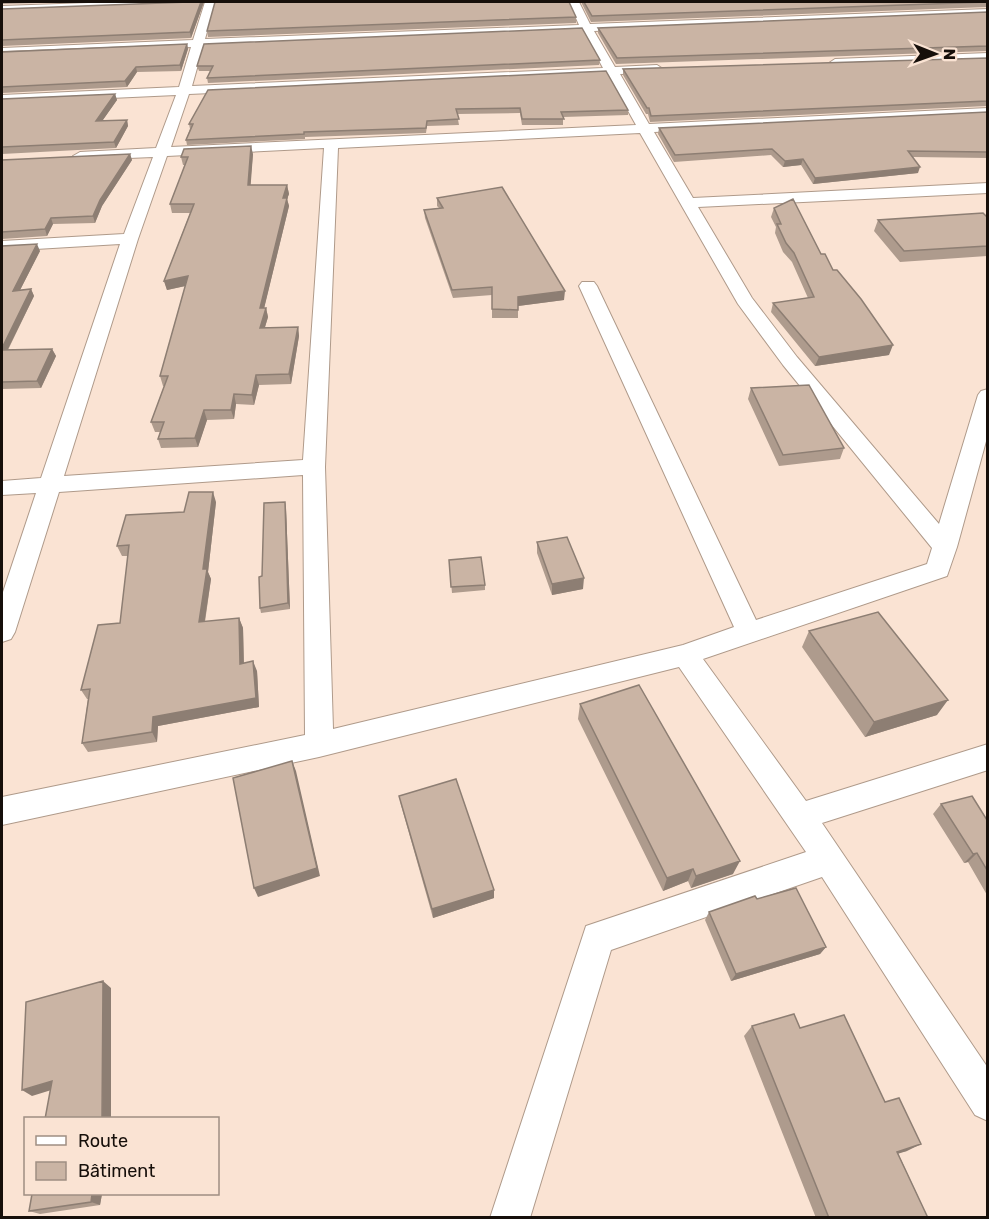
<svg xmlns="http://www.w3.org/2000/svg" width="989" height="1219" viewBox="0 0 989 1219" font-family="Rubik,sans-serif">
  <rect width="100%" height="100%" fill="#fae3d3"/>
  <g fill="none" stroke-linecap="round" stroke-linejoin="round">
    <defs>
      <path id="street" d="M117 2H195L190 5 2 12V6Z
        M205 2H215L205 39 579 25 569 2H579L590 24 988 9V15L594 31 615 67 657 65 663 69 657 73 620 74 649 124 988 108V116L654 132 693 198 988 183V193L698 207 752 298 797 357 939 524 978 395 981 391 988 389V434L957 547 947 576 703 659 806 801 988 744V770L822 823 988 1068V1121L975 1115 822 877 611 950 530 1218H490L586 926 806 852 679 667 319 757 2 825V797L305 735 303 475 59 492 15 632 11 639 2 642V595L36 493 2 495V481L41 478 120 244 2 251V241L124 234 153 157 80 160 73 156 80 152 156 148 176 95 2 103V95L179 87 191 47 2 55V48L193 40ZM583 31 603 68 192 86 203 47ZM608 75 636 125 171 147 189 94ZM640 133 738 304 783 365 932 548 927 564 756 620 597 286 594 282H582L579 286 734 627 683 645 333 729 325 467 338 148ZM324 148 303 460 64 476 138 239 167 156Z
        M988 53V61L835 67 829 63 835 59Z"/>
    </defs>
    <use href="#street" stroke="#af9a8a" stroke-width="2"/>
    <use href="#street" fill="#fff" fill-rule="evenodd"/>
  </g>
  <path fill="#ae9b8d" d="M2 2H73L2 4Z
    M190 2H204L191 38 2 46V47V9Z
    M581 2H987V7L591 22Z
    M987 12V51L616 64 598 33V28Z
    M576 17V23L208 37 207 31Z
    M187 44 188 49 181 71 137 72 127 87 2 93V51Z
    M987 58V106L650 122 648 114H646L623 75V69Z
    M600 60 599 65 208 83 207 78 210 71H199L197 66Z
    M208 90 628 110V115L563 117V125H522L520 113 457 114 459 125 427 126 426 133 305 137V139L187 145 186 140 190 129 189 124Z
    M115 94 117 100 102 121 127 120 128 126 116 148 2 154V99Z
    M987 112V158L913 157 918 173 813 184 801 165 783 167 771 155 674 162 658 134 659 128Z
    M130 154 132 160 102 206 95 223 53 224 47 236 2 239V160Z
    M253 154 250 185H287L289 194 287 199 289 206 264 308H266L268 317 265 327H298L299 336 291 384 259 385 254 405 236 404 234 419 207 420 198 447 161 448 158 439 160 432H155L151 422 164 386H163L160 376 185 286 167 290 164 281 190 213H172L170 204 185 165H183L181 157Z
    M437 198 564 300 518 306V318H492V295L453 298 425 218 424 210 439 208 437 206Z
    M774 208 821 254 833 270 889 355 815 366 771 312 773 303 808 298 792 262 783 252 775 233 776 227 771 217Z
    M987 217V256L900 262 874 231 878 220Z
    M2 246 40 251 20 290 31 289 34 296 8 350 52 349 56 356 41 388 2 389Z
    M751 388 844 448 840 459 779 466 748 399Z
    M216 502 208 572 211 579 205 622 239 618 243 628 244 663 257 671 259 707 158 726 157 742 88 752 82 743 88 699H87L81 690 120 623 128 556H122L117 546 184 512Z
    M285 502 286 508 290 609 261 613 260 608 262 576Z
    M537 542 583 589 552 595 537 553Z
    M449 560 485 585V590L452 593Z
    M809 631 937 715 865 737 802 647Z
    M580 704 733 874 691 888 688 881 663 891 578 719Z
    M399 796 494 890V898L433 918 401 805Z
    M941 804 987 820V895L968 862 964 863 933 814Z
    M757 899 826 947 820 954 731 981 705 920 709 912Z
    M752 1026 800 1028 907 1151 898 1153 928 1218H816L744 1036Z
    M102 1194 100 1205 40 1214 29 1211Z"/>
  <path fill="#8d7e73" d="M201 2H204L191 38 190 32Z
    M187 44 188 49 181 71 180 65Z
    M136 67 137 72 127 87 125 81Z
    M115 94 117 100 98 127 96 121Z
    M127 120 128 126 116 148 114 142Z
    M251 146 253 154 250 194 248 185Z
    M130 154 132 160 102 206 95 223 93 216 100 200Z
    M803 159 801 165 783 167 785 161Z
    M920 167 918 173 813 184 815 178Z
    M287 185 289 194 287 199 289 206 262 317 260 308 283 198Z
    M51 218 53 224 47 236 45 229Z
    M37 244 40 251 16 298 13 291Z
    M188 276 190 285 167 290 164 281Z
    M31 289 34 296 4 357 2 352V348Z
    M565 291 564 300 518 306V297Z
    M266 308 268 317 262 337 260 328Z
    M298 327 299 336 291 384 289 374Z
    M893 345 889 355 815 366 819 357Z
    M52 349 56 356 41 388 37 381Z
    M256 375 259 385 254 405 252 395Z
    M234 394 236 404 234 419 231 410Z
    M204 410 207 420 198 447 195 438Z
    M213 492 216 502 208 572 211 579 203 632 199 622 203 569Z
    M285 502 286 508 290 609 288 603Z
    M584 578 583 589 552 595V584Z
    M239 618 243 628 244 673 240 664Z
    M253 661 257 671 259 707 158 726 157 742 152 732 153 717Z
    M948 700 937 715 865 737 874 722Z
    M292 761 296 771 320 876 258 897 254 888Z
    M977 853 968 862 964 863 973 854Z
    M740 861 733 874 691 888 696 876Z
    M693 869 688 881 663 891 667 878Z
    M494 890V898L433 918 432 909Z
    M826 947 820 954 731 981 736 974Z
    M103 981 111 988V1119H102Z
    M52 1081 61 1087 32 1096 22 1090Z
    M921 1144 907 1151 884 1158 897 1152Z
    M92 1194H102L100 1205 91 1202Z"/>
  <path fill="#cab4a4" stroke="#8d7e73" stroke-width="1.5" d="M189 2H201L190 32 2 40V9Z
    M215 2H569L576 17 207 31Z
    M584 2H987L592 16Z
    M987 12V46L617 58 598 28Z
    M582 28 600 60 207 78 213 66H197L204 44Z
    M187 44 180 65 136 67 125 81 2 87V52Z
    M987 58V101L651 116 649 108H647L623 69Z
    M606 71 628 110 561 112 564 119H522L520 108 456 109 459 119 427 121 426 128 304 132V134L186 140 193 124H189L208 90Z
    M115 94 96 121 127 120 114 142 2 147V99Z
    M987 112V152L908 151 920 167 815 178 803 159 785 161 772 149 675 155 659 128Z
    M251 146 248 185H287L283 198H287L260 308H266L260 328 298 327 289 374 256 375 252 395 234 394 231 410H204L195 438 158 439 164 422H151L168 376H160L188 276 164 281 194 204H170L188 157H181L184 149Z
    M130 154 100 200 93 216 51 218 45 229 2 232V160Z
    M502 187 565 291 518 297V310L492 309V287L452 290 424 210 443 208 437 198Z
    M793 199 821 254H825L833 270H837L861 299 893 345 819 357 773 303 814 297 794 253 786 243 777 224H781L774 208Z
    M983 213 987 217V246L904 251 878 220Z
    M37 244 13 291 31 289 2 348V246Z
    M52 349 37 381 2 382V350Z
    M809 385 844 448 783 455 751 388Z
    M189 492H213L203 569H207L199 622 239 618 240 664 253 661 256 698 153 717 152 732 82 743 90 689 81 690 98 625 120 623 129 545 117 546 126 515 184 512Z
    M285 502 288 603 260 608 259 577 262 576 264 503Z
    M567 537 584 578 552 584 537 542Z
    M481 557 485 585 451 587 449 560Z
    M878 612 948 700 874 722 809 631Z
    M639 685 740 861 696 876 693 869 667 878 580 704Z
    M292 761 317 868 254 888 233 778Z
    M456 779 494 890 432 909 399 796Z
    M972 796 987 820V870L977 853 973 854 941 804Z
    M796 888 826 947 736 974 709 912 755 896 757 899Z
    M103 981 102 1119H45L52 1081 22 1090 26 1002Z
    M794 1014 800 1028 844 1015 885 1102 899 1098 921 1144 897 1152 928 1218H829L752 1026Z
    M32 1194H92L91 1202 29 1211Z"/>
  <rect width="989" height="1219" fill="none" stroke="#160f0a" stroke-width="6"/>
  <rect x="24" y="1117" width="195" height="78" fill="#fae3d3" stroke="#9f8e83" stroke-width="1.5"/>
  <rect x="36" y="1136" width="30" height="9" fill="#ffffff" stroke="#9f8e83" stroke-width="1.5"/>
  <text x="78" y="1147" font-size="18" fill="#160f0a">Route</text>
  <rect x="36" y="1162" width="30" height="18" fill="#cab4a4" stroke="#9f8e83" stroke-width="1.5"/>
  <text x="78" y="1177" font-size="18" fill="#160f0a">Bâtiment</text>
  <g transform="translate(935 54) rotate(91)" stroke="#fae3d3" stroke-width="4.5" paint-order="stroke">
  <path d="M0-4.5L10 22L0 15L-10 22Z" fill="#160f0a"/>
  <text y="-9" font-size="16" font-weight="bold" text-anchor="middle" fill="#160f0a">N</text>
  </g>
</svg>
